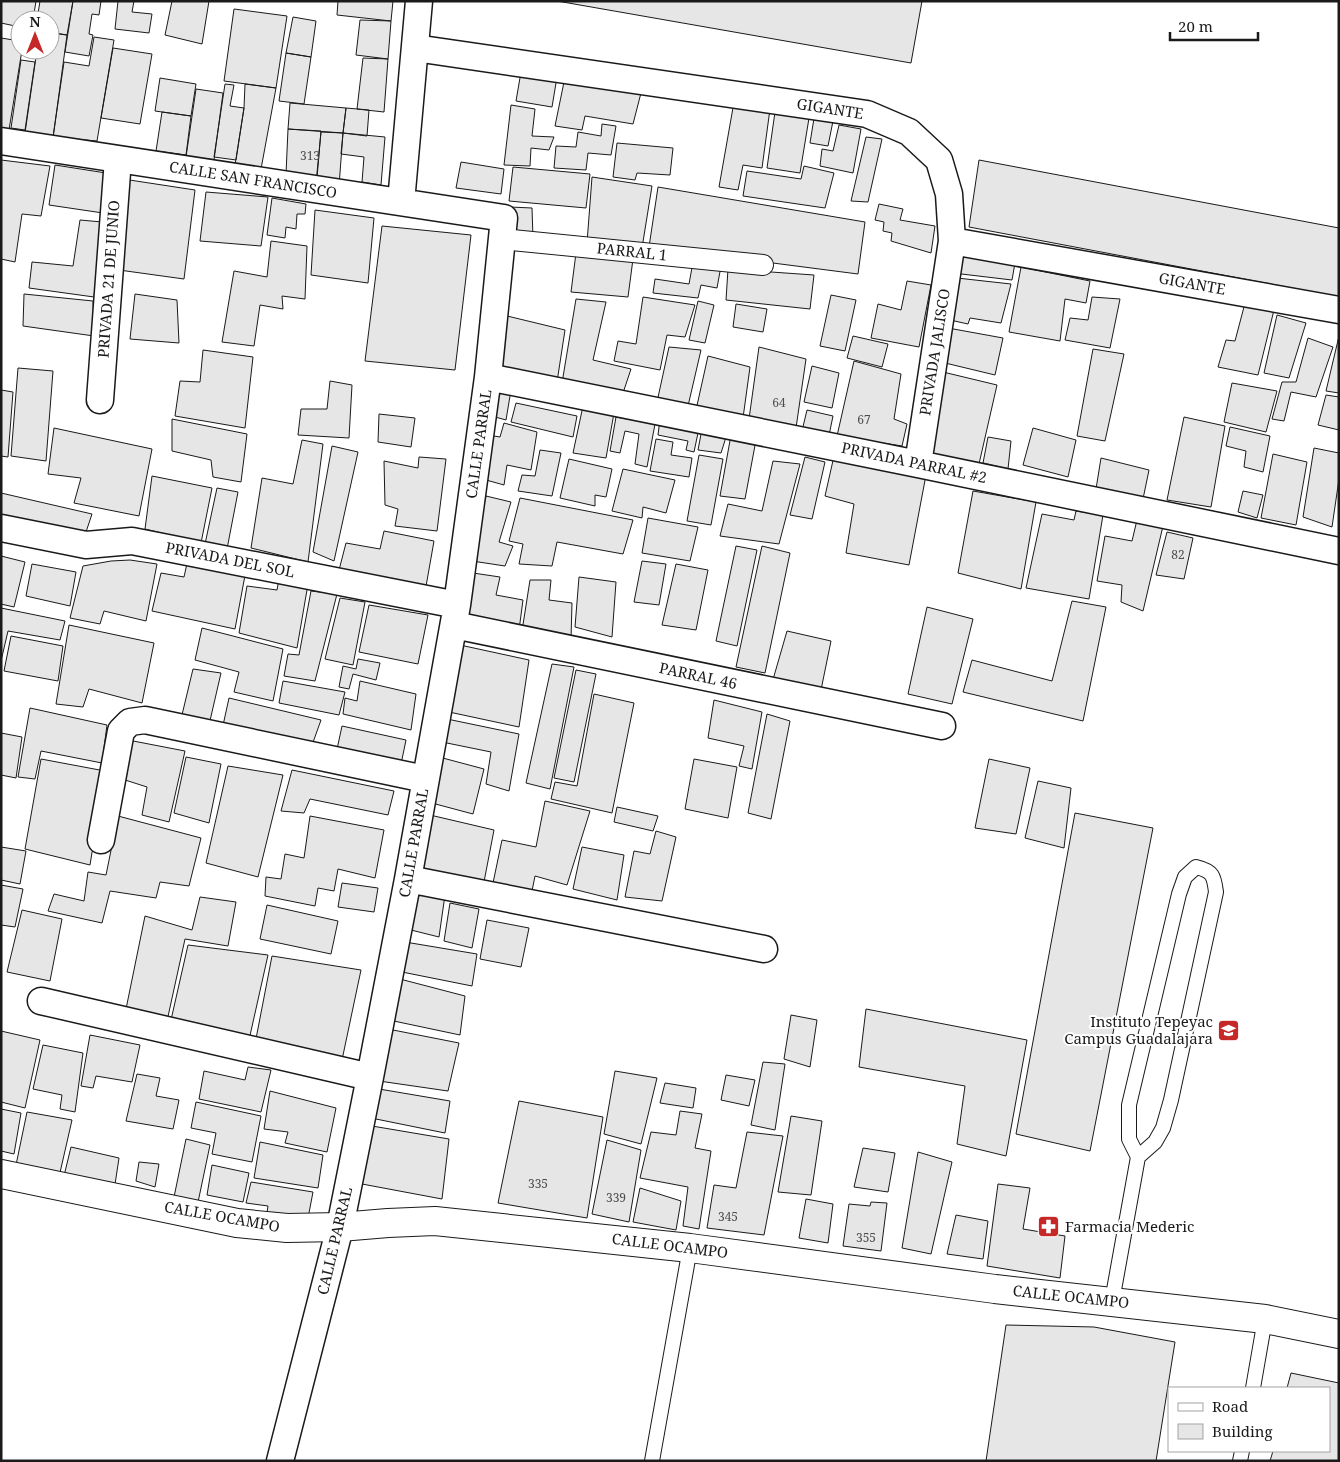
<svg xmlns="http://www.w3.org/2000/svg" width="1340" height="1462" viewBox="0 0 1340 1462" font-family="'Noto Serif',serif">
  <rect width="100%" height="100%" fill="#fff"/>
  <path fill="#e6e6e6" stroke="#1a1a1a" d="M1 1H36L33 20H20V27L1 23Z
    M40 1H73L67 35 50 33V20H37Z
    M73 1H101L99 15 92 14 89 34 93 35 89 56 65 52Z
    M118 1H134L132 12 152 14 149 33 115 29Z
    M172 1H209L202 44 165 35Z
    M338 1H393L391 21 337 15Z
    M557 1H922L911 63Z
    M234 9 287 16 276 88 224 81Z
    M293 17 316 21 311 57 286 53Z
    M360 20 391 21 388 59 356 55Z
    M50 32 67 35 53 138 25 133 37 50H50Z
    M94 37 114 40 97 141 53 137 64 62 89 66Z
    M1 38 20 41V50H22L8 136 1 134Z
    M113 48 152 54 140 124 101 118Z
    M286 53 311 57 304 104 279 101Z
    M363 58 388 59 384 112 357 109Z
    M21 60 35 62 25 130 11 128Z
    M521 72 557 77 552 107 516 101Z
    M565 77 642 89 633 124 585 116 582 130 555 126Z
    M160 78 196 84 191 116 155 111Z
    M225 84 234 85 230 106 244 108 236 160 214 157Z
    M245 84 276 88 261 169 235 165 244 108Z
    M196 89 223 93 214 160 186 157Z
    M734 102 770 109 762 168 743 165 738 190 719 187Z
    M290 103 346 108 343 133 288 129Z
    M511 105 535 109 532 136 554 137 549 150 531 148 530 166 504 165Z
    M776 105 810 112 800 173 767 168Z
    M346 108 369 110 367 136 343 133Z
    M162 112 191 116 186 155 156 151Z
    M815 112 834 116 828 146 810 143Z
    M602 124 616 126 611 155 588 153 586 170 554 168 556 146 576 147 578 132 601 136Z
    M839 125 861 129 853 173 820 166 822 149 833 151Z
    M288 129 321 131 317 178 286 174Z
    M321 132 343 133 339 186 316 183Z
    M343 133 385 137 381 185 362 182 364 157 341 154Z
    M866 137 882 139 868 202 851 201Z
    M617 143 673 148 670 175 637 173 635 180 613 177Z
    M1 160 50 166 41 216 22 214 15 262 1 259Z
    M979 160 1339 228V297L969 227Z
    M461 162 504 169 501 194 456 188Z
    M55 165 106 173 103 213 49 205Z
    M804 166 834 173 825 208 743 196 747 171 801 179Z
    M513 167 590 174 586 208 509 201Z
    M592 177 652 186 642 248 587 243Z
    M123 179 195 190 184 279 119 270Z
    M658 187 865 222 858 274 649 247Z
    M206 192 268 197 261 246 200 241Z
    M272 198 306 204 305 214H297L296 229 286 227 285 238 267 235Z
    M879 204 903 209 900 220 935 226 931 253 891 241 892 233 883 231 884 222 875 220Z
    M510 207 532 208 533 238 507 234Z
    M315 210 374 218 368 283 311 275Z
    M80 220 102 222 94 297 29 288 32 262 73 266Z
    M382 226 471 235 455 370 365 361Z
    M271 241 307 246 305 299 282 296 283 309 260 305 254 346 222 342 234 271 267 277Z
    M576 253 633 259 628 297 571 292Z
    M957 253 1015 263 1012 280 953 273Z
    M693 262 721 266 717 288 701 285 698 298 653 293 655 279 689 284Z
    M1021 267 1090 281 1086 303 1065 299 1060 341 1009 332Z
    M728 269 814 275 810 309 726 300Z
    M957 278 1011 284 1001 323 970 318 968 324 950 320Z
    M907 281 931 285 919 347 871 338 878 304 901 310Z
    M24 294 93 301 94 336 23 326Z
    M135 294 177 300 179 343 130 339Z
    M831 295 856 300 845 351 820 346Z
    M643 297 695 305 685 337 667 335 660 370 614 361 618 341 636 344Z
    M1092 297 1120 299 1110 348 1065 340 1070 318 1088 320Z
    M576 299 606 302 593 360 631 369 623 393 562 383Z
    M698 301 714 305 705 343 689 340Z
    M1245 303 1274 310 1258 375 1218 367 1226 340 1235 341Z
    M736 304 767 309 763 332 733 327Z
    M503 315 565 330 557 382 498 370Z
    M1277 315 1306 323 1289 378 1264 373Z
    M948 328 1003 338 995 375 941 362Z
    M853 336 888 344 882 367 847 358Z
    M1339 336V393L1326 391Z
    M1308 338 1333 347 1316 397 1291 392 1284 421 1272 419 1282 382H1296Z
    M669 347 701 350 688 406 657 402Z
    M759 347 806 359 796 428 749 419Z
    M1093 349 1124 354 1105 441 1077 436Z
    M203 350 253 357 245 428 175 416 180 381 200 382Z
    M708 356 750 367 743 418 696 410Z
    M854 361 901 374 894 419 907 424 902 446 837 436Z
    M812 366 839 373 832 408 804 402Z
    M18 368 53 371 46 461 11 456Z
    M943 372 997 385 979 464 927 455Z
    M330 381 352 385 349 438 298 435 301 409H327Z
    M1232 383 1277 391 1266 432 1224 422Z
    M493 386 511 390 506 420 488 415Z
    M1 390 13 392 8 457 1 456Z
    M1326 395 1339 397V430L1318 425Z
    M516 403 577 416 573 437 511 422Z
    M583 406 614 413 606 458 573 453Z
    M807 410 833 416 828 440 801 435Z
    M379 414 415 418 411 447 378 442Z
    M616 417 655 424 647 467 635 464 639 434 625 431 620 453 610 451Z
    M1184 417 1225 426 1211 507 1167 500Z
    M172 419 247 434 241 482 213 477 211 460 172 451Z
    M660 419 699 428 694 452 686 450 688 441 658 435Z
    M504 423 537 432 531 470 507 465 504 485 479 478 488 435 500 437Z
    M1230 427 1270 436 1263 472 1244 467 1246 451 1226 446Z
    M54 428 152 449 139 516 74 503 81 478 48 474Z
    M1033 428 1076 440 1068 477 1023 465Z
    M702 429 727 434 721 453 698 450Z
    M731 435 756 440 745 499 720 496Z
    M988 437 1011 441 1008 469 983 463Z
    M656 439 673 442 671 455 692 458 689 477 650 471Z
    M302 440 323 444 308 562 251 548 262 478 293 484Z
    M332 446 358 452 334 561 313 552Z
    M1314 448 1339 453V479L1332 527 1303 517Z
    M540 450 561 453 552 496 518 491 522 475 535 476Z
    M1273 454 1307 462 1296 525 1261 518Z
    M699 455 723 459 711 525 687 521Z
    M834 456 926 475 909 565 846 553 854 504 825 496Z
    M419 457 446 459 437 531 395 526 398 509 385 505 384 461 418 468Z
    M805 457 825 462 812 519 790 515Z
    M1101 458 1149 470 1143 499 1096 489Z
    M569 459 612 469 606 497 595 495V506L560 498Z
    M773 461 800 464 779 544 720 536 728 504 762 511Z
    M623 469 675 480 666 513 643 507 642 518 612 511Z
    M152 476 212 488 201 543 145 529Z
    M217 488 238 492 227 549 205 544Z
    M973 491 1036 502 1021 589 958 573Z
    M1243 491 1263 495 1257 518 1238 512Z
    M1 493 92 514 84 538 1 523Z
    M486 496 511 502 499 542 513 546 505 566 472 561Z
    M520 498 633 520 623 554 557 542 552 566 519 564 523 544 509 541Z
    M1076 511 1103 515 1089 599 1026 588 1042 514 1074 520Z
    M648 518 698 527 690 561 642 553Z
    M1137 520 1163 526 1143 611 1121 602 1122 585 1097 581 1105 536 1132 541Z
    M384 531 434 541 425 592 338 574 346 543 380 549Z
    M1167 532 1193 538 1184 579 1156 575Z
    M736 546 757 550 737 646 716 641Z
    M762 546 790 553 765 673 736 667Z
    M1 556 25 562 14 607 1 604Z
    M188 559 246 570 235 629 152 611 161 573 184 577Z
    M130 560 157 564 146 621 104 611 100 624 70 618 83 566 111 561Z
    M642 561 666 564 659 605 634 602Z
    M32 564 76 572 70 606 26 596Z
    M676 564 708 570 696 630 662 625Z
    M473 573 500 577 496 595 523 600 519 630 466 619Z
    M579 577 616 582 612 637 575 627Z
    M279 579 308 584 297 648 239 633 247 586 277 590Z
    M530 580H551L549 600 572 603 571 639 522 631Z
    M311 591 337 594 315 681 284 676 288 654 299 655Z
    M340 598 365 602 353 665 325 659Z
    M1072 601 1106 607 1083 721 963 692 972 660 1052 681Z
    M369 605 428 615 418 664 359 652Z
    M927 607 973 619 952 704 908 694Z
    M1 608 65 621 60 640 8 631 1 661Z
    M69 625 154 643 142 703 89 689 83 707 56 704Z
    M202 628 283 649 273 701 234 692 239 672 195 660Z
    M787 631 831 641 821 690 772 683Z
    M11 636 63 646 58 681 4 671Z
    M460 645 529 660 519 727 449 712Z
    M358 659 380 663 376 680 353 674 349 689 339 687 343 666 356 669Z
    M552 664 574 667 550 789 526 783Z
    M193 669 221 673 209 725 181 719Z
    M576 670 596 674 574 782 554 778Z
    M283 681 345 692 339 715 279 703Z
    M360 681 416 694 411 730 343 714 345 698 357 701Z
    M594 694 634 703 612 813 551 799 555 782 577 786Z
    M229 698 321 720 311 748 222 730Z
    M714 700 762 712 752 769 739 766 744 746 708 738Z
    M30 708 107 725 102 763 41 751 35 779 18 777Z
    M767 714 790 721 771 819 748 813Z
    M447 719 519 734 509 791 486 784 491 752 442 742Z
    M342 726 406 740 400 769 336 754Z
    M1 733 22 737 16 778 1 775Z
    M128 740 185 751 169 822 142 815 147 787 122 779Z
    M186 757 221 764 209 823 174 813Z
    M439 757 484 769 473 814 428 802Z
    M41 759 105 771 90 865 25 849Z
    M694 759 737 767 728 818 685 809Z
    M989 759 1030 768 1016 834 975 828Z
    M228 766 283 775 258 877 206 863Z
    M292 770 394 791 388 815 310 799 304 813 281 811Z
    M1038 781 1071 788 1064 848 1025 838Z
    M545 801 590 811 567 885 535 876 532 891 493 883 502 840 536 847Z
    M617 807 658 816 653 831 614 822Z
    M1075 813 1153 828 1090 1151 1016 1134Z
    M430 815 494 830 483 887 417 873Z
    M118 816 201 838 189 886 160 882 156 898 110 891 102 923 48 911 54 894 84 901 88 872 106 875Z
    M310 816 384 830 375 878 338 869 334 891 318 888 315 906 265 896 266 877 281 879 285 854 304 858Z
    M656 831 676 837 662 901 625 897 634 851 650 854Z
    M1 847 26 851 20 884 1 880Z
    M582 847 624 855 617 900 573 889Z
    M342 883 378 888 374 912 338 907Z
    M1 885 23 889 15 927 1 925Z
    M415 888 445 895 439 937 407 929Z
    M200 897 236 902 228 946 185 939 167 1021 126 1009 145 916 192 930Z
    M450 903 479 909 472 948 444 941Z
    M267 905 338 921 331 954 260 939Z
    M22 910 62 919 50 981 7 972Z
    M487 920 529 928 521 967 480 959Z
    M405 942 477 954 472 986 397 971Z
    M188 945 268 955 249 1040 171 1020Z
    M272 956 361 970 342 1060 255 1044Z
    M396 978 465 996 460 1035 389 1020Z
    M866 1009 1027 1040 1006 1156 957 1144 965 1086 859 1067Z
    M791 1015 817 1020 810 1067 784 1059Z
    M393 1030 459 1043 448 1091 379 1081Z
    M1 1031 40 1040 25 1108 1 1102Z
    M90 1035 140 1045 132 1082 96 1076 93 1088 81 1086Z
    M43 1045 83 1053 75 1112 60 1109 62 1095 33 1089Z
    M763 1062 785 1064 775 1130 751 1125Z
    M248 1067 271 1070 261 1112 199 1099 204 1071 245 1080Z
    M615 1071 657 1078 641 1144 604 1134Z
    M137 1074 160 1078 156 1096 179 1100 173 1129 126 1121Z
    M726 1075 755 1080 749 1106 721 1100Z
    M665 1083 696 1088 693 1108 660 1103Z
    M379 1089 450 1101 445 1133 371 1118Z
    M270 1091 336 1108 327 1152 285 1143 288 1132 264 1129Z
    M519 1101 603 1117 587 1218 498 1203Z
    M196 1102 261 1116 252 1162 212 1154 216 1133 191 1128Z
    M1 1109 21 1113 14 1154 1 1151Z
    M680 1111 702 1114 695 1148 711 1151 699 1229 683 1226 688 1187 640 1178 651 1132 676 1135Z
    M27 1112 72 1120 59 1177 16 1165Z
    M791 1116 822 1121 811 1195 778 1192Z
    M372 1126 449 1139 442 1199 362 1184Z
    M747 1132 783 1136 764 1235 707 1228 714 1185 736 1188Z
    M186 1139 210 1145 197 1207 173 1202Z
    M607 1140 641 1150 629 1222 592 1214Z
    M260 1142 323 1155 318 1188 254 1178Z
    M71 1147 119 1158 114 1191 63 1180Z
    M863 1148 895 1153 888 1192 854 1187Z
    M918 1152 952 1162 931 1254 902 1248Z
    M139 1162 159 1164 155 1187 136 1181Z
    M212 1165 249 1173 243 1202 207 1195Z
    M251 1182 313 1192 308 1218 266 1219 268 1206 246 1203Z
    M998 1184 1030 1188 1023 1229 1065 1236 1060 1278 987 1266Z
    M640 1188 681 1201 676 1230 633 1222Z
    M806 1199 833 1204 828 1243 799 1238Z
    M871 1202 887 1203 881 1251 843 1246 849 1204 870 1206Z
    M956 1215 988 1221 983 1259 947 1254Z
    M1006 1325 1094 1327 1175 1342 1156 1461H986Z
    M1291 1373 1339 1383V1461H1270L1273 1451H1329V1388H1287Z"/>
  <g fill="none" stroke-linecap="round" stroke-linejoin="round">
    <defs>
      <path id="service" d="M1196 867C1213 871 1214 876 1216 892L1171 1100 1163 1128 1155 1142 1138 1157 1129 1139V1105L1179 894 1185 877Z
        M1112 1301 1138 1157
        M1253 1388 1265 1319
        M652 1461 690 1248
        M1240 1461 1242 1451"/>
      <path id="pedestrian" d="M502 239 763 265"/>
      <path id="minor" d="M415 48 867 114 909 132 939 160 949 194 952 241 918 464
        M1 141 504 218 488 377 457 605 408 879 370 1077 340 1227 280 1461
        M401 202 419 1
        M952 241 1339 310
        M488 377 918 464 1339 551
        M100 400 118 159
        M1 528 86 545 132 541 457 605
        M454 625 942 726
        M101 840 121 731 130 722 145 720 425 779
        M408 879 764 949
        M41 1001 370 1077"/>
      <path id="tertiary" d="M1 1174 237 1223 287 1228 340 1227 388 1223 435 1221 690 1248 995 1289 1265 1319 1339 1334"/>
    </defs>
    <use href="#service" stroke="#1a1a1a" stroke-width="16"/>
    <use href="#pedestrian" stroke="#1a1a1a" stroke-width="22"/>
    <use href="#minor" stroke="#1a1a1a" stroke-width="29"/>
    <use href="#tertiary" stroke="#1a1a1a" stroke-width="30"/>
    <use href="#service" stroke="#fff" stroke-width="14"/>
    <use href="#pedestrian" stroke="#fff" stroke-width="20"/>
    <use href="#minor" stroke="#fff" stroke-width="26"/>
    <use href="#tertiary" stroke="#fff" stroke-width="28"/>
  </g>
  <defs>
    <symbol id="school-square" viewBox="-11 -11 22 22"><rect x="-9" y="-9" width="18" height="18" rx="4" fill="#c62828" stroke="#fff"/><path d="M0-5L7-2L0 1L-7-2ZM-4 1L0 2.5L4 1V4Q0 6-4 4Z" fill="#fff"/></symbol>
    <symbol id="pharmacy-square" viewBox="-11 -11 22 22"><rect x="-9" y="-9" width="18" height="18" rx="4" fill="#c62828" stroke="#fff"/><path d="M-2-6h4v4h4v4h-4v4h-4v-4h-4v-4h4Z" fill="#fff"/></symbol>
  </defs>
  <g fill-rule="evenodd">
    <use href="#school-square" x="1216" y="1018" width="25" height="25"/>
    <use href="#pharmacy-square" x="1036" y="1214" width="25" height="25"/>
  </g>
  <g text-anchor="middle" stroke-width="4" stroke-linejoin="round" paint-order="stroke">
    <g font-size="12" fill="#4d4d4d">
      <text x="310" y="160">313</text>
      <text x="779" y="407">64</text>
      <text x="864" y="424">67</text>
      <text x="1178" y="559">82</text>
      <text x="538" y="1188">335</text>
      <text x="616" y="1202">339</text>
      <text x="728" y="1221">345</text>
      <text x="866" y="1242">355</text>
    </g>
    <g font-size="15" fill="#1a1a1a" stroke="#fff">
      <text transform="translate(830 109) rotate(9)" y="5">GIGANTE</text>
      <text transform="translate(253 180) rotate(9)" y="5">CALLE SAN FRANCISCO</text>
      <text transform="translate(632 252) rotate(6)" y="5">PARRAL 1</text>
      <text transform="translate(109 279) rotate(-86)" y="5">PRIVADA 21 DE JUNIO</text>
      <text transform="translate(1192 284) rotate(10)" y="5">GIGANTE</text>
      <text transform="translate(935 352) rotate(-81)" y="5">PRIVADA JALISCO</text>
      <text transform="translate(479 444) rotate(-82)" y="5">CALLE PARRAL</text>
      <text transform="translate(914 463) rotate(12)" y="5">PRIVADA PARRAL #2</text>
      <text transform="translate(230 560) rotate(11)" y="5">PRIVADA DEL SOL</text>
      <text transform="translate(698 676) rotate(12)" y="5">PARRAL 46</text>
      <text transform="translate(414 843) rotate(-80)" y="5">CALLE PARRAL</text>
      <text transform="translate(222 1217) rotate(10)" y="5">CALLE OCAMPO</text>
      <text transform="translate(335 1241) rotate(-77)" y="5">CALLE PARRAL</text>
      <text transform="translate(670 1246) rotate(7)" y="5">CALLE OCAMPO</text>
      <text transform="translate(1071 1297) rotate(6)" y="5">CALLE OCAMPO</text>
    </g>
    <g font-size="15" fill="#1a1a1a" stroke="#fff" text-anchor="end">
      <text x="1213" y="1027">Instituto Tepeyac<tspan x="1213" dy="17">Campus Guadalajara</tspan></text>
      <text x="1065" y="1232" text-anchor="start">Farmacia Mederic</text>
    </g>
  </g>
  <rect width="1340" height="1462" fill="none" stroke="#1a1a1a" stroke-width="5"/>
  <rect x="1168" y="1387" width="162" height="65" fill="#ffffff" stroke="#a3a3a3"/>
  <rect x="1178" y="1403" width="25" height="8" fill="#ffffff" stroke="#a3a3a3"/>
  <text x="1212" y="1412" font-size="15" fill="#1a1a1a">Road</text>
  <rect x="1178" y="1424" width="25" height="15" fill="#e6e6e6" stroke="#a3a3a3"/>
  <text x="1212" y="1437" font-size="15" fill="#1a1a1a">Building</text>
  <g transform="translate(35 35)"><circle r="24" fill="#ffffff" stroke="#a3a3a3"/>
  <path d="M0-4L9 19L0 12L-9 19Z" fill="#c62828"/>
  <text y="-8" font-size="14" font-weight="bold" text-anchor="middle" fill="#1a1a1a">N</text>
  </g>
  <path d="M1170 32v8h88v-8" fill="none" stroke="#1a1a1a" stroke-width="2.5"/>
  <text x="1178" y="32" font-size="15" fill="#1a1a1a" stroke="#ffffff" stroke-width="4" paint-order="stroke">20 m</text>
</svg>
